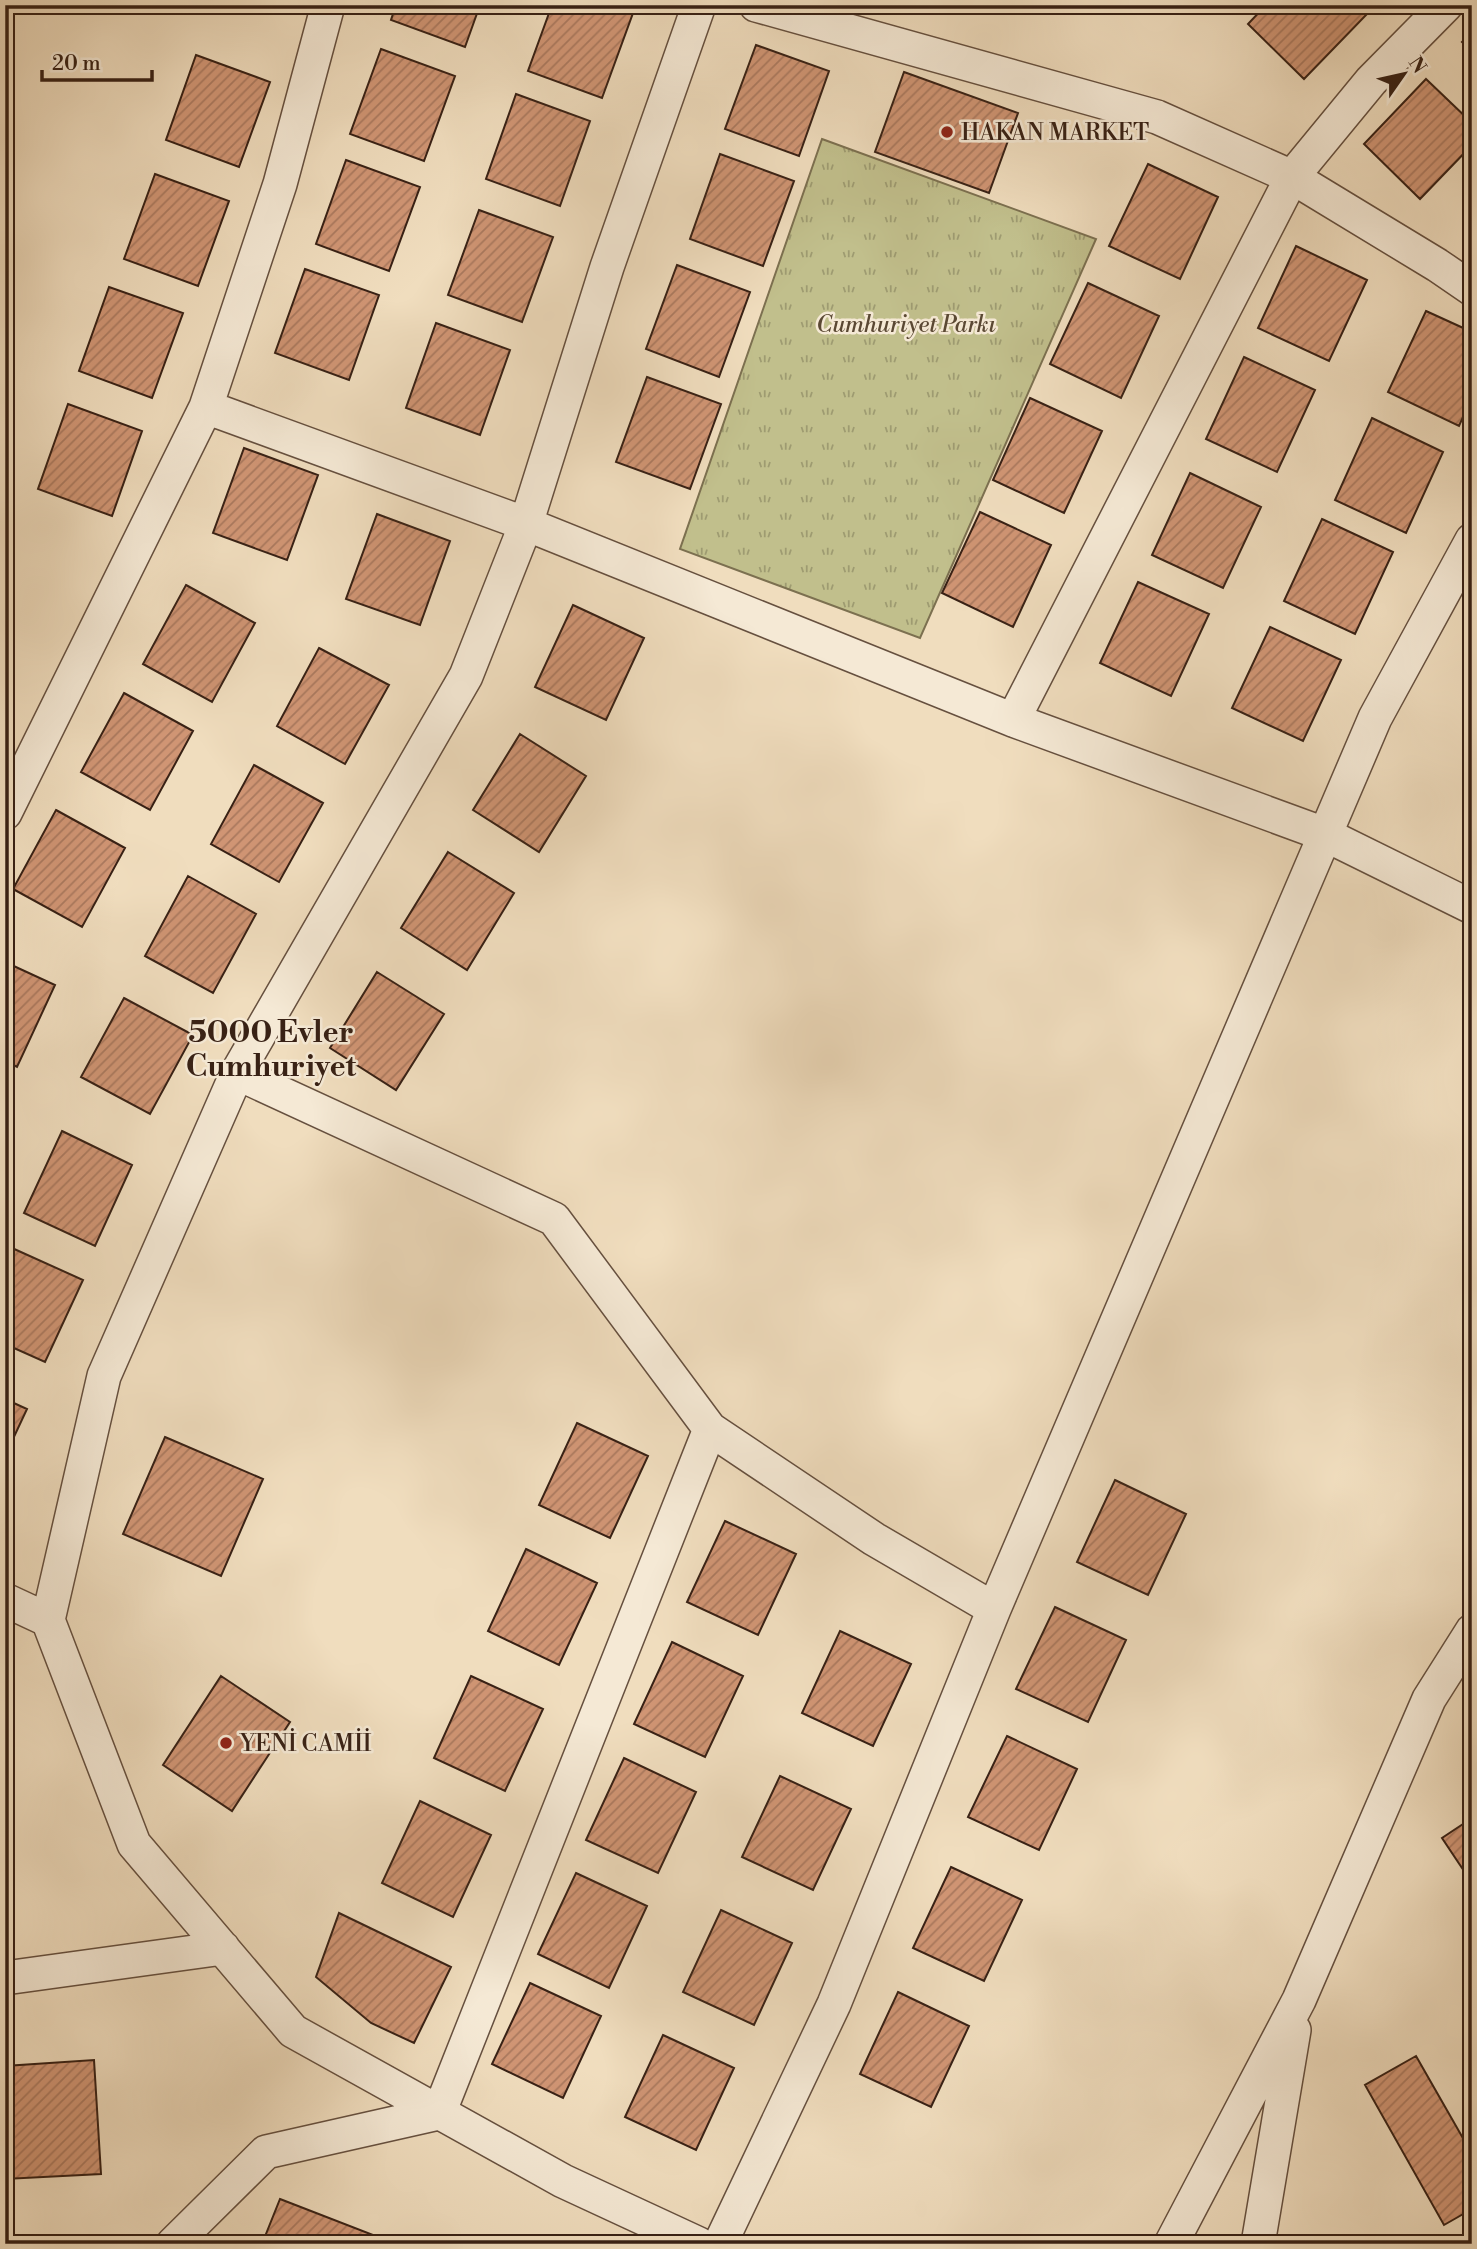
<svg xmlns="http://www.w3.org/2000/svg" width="1477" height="2249" viewBox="0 0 1477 2249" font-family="'Libre Bodoni',serif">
  <defs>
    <pattern id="grass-tufts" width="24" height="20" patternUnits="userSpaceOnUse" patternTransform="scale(1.75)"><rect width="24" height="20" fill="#c1bf8c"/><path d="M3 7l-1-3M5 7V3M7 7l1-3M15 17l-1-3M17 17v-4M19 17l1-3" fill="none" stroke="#9e9b71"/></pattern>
    <pattern id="building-hatch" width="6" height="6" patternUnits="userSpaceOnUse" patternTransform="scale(1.75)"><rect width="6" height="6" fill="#d09574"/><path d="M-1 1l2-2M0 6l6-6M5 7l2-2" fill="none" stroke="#aa795e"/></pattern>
  </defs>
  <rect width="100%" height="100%" fill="#f0ddbe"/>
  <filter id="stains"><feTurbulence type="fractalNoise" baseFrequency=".00286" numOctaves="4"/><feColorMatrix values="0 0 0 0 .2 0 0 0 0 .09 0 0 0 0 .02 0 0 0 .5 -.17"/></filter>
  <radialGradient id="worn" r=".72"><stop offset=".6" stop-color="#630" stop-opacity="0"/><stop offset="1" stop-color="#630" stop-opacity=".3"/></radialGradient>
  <path fill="url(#grass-tufts)" stroke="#7c7050" stroke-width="2" d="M822 139 1096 239 920 638 680 549Z"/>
  <path fill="url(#building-hatch)" stroke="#382115" stroke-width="2" d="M396 5H480L465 47 391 20Z
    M552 5H611L633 13 602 98 528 71Z
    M1266 5H1358L1367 14 1304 79 1248 24Z
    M1472 32V51L1462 42Z
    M756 45 829 71 799 156 725 129Z
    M381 49 455 76 424 161 350 134Z
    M196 55 270 82 239 167 166 140Z
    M904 72 1018 113 989 193 875 152Z
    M1426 79 1472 123V145L1420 199 1364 144Z
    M516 94 590 121 560 206 486 179Z
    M720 154 794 181 763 266 690 239Z
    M346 160 420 187 389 271 316 244Z
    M1148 164 1218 197 1180 279 1109 246Z
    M155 174 229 201 198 286 124 259Z
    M479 210 553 237 522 322 448 295Z
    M1296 246 1367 280 1329 361 1258 328Z
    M677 265 750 292 719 377 646 349Z
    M305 269 379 295 349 380 275 353Z
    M1088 283 1159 316 1121 398 1050 364Z
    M109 287 183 313 152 398 79 371Z
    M1426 311 1472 332V397L1459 426 1388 392Z
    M436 323 510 350 480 435 406 408Z
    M1244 357 1315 390 1277 472 1206 439Z
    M647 377 721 404 690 489 616 462Z
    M1030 398 1102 431 1064 513 993 480Z
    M68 404 142 431 112 516 38 489Z
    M1372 418 1443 452 1406 533 1335 500Z
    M244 448 318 475 287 560 213 533Z
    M1190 473 1261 507 1223 588 1152 555Z
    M980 512 1051 545 1013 627 942 593Z
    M377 514 450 541 420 625 346 599Z
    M1322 519 1393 552 1355 634 1284 601Z
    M1138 582 1209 614 1171 696 1100 663Z
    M186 585 255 623 212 702 143 664Z
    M573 605 644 638 606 720 535 687Z
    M1270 627 1341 660 1303 741 1232 708Z
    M319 648 389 685 345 764 277 726Z
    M124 693 193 731 150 810 81 772Z
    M520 734 586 776 539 852 473 810Z
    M254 765 323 803 279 882 211 844Z
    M56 810 125 848 82 927 13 889Z
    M448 852 514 893 467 970 401 928Z
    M188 876 256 914 213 993 145 956Z
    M5 962 55 985 17 1067 5 1061Z
    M377 972 444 1014 396 1090 330 1048Z
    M124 998 193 1035 150 1114 81 1077Z
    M62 1131 132 1165 95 1246 24 1213Z
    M12 1248 83 1280 45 1362 5 1344V1263Z
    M5 1399 27 1409 5 1456Z
    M577 1423 648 1456 610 1538 539 1505Z
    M165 1437 263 1479 221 1576 123 1534Z
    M1115 1480 1186 1514 1148 1595 1077 1562Z
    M725 1521 796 1554 758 1635 687 1602Z
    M526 1549 597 1583 559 1665 488 1631Z
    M1055 1607 1126 1640 1088 1722 1016 1689Z
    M840 1631 911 1664 873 1746 802 1713Z
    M672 1642 743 1676 705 1757 634 1724Z
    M221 1676 290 1722 232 1811 163 1765Z
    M471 1676 543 1709 505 1791 434 1758Z
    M1007 1736 1077 1769 1039 1850 968 1817Z
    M624 1758 696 1792 658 1873 586 1840Z
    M780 1776 851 1809 813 1890 742 1857Z
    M420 1801 491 1835 453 1917 382 1883Z
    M1472 1818V1883L1442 1838Z
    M951 1867 1022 1900 984 1981 913 1948Z
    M576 1873 647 1906 609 1988 538 1954Z
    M721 1910 792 1943 754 2025 683 1992Z
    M339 1913 451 1967 414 2043 371 2023 316 1977Z
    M530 1983 601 2016 563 2098 492 2064Z
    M898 1992 969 2026 931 2107 860 2074Z
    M663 2035 734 2068 696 2150 625 2117Z
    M1416 2056 1472 2154V2209L1444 2225 1365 2085Z
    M94 2060 101 2174 5 2179V2066Z
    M280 2199 386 2240 384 2244H262Z"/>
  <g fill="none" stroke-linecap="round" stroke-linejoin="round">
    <defs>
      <path id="street" d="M756 5 1157 117 1292 177 1437 265 1472 289
        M206 407 526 524 1013 720 1324 834 1472 907
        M1013 720 1292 177 1371 81 1446 5
        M5 813 206 407 280 184 328 5
        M237 1073 554 1219 710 1429 874 1539 994 1609
        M5 1600 48 1620
        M5 1978 223 1948
        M173 2244 266 2152 439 2113 710 1429
        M699 2244 563 2181 293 2031 134 1844 48 1620 104 1376 237 1073 466 676 526 524 607 267 699 5
        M720 2244 834 2004 994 1609 1375 718 1472 540
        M1171 2244 1299 2000 1429 1699 1472 1631
        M1258 2244 1294 2030"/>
    </defs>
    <use href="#street" stroke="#66503f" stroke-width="36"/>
    <use href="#street" stroke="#f5e9d5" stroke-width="33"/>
  </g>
  <g fill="#8f2418" stroke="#f5e9d5" stroke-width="2.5">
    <circle cx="947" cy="132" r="7"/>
    <circle cx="226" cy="1743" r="7"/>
  </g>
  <g text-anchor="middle" stroke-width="5" stroke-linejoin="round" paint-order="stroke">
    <g font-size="23" fill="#382115" stroke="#f5e9d5" text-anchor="start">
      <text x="961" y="140">HAKAN MARKET</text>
      <text x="240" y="1751">YENİ CAMİİ</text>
    </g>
    <g font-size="23" font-style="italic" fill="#5a4833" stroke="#f5e9d5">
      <text x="906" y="332">Cumhuriyet Parkı</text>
    </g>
    <g font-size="30" font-weight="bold" fill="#382115" stroke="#f5e9d5">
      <text x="271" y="1042">5000 Evler<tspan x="271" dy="34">Cumhuriyet</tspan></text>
    </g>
  </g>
  <rect width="1477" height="2249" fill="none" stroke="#f0ddbe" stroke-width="28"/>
  <rect x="7" y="7" width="1463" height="2235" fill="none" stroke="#382115" stroke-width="3.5"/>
  <rect x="14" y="14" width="1449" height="2221" fill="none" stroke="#382115" stroke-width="2"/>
  <g transform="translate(1404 74) rotate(56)" stroke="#f5e9d5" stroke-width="5" paint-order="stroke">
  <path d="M0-5L12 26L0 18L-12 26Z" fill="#382115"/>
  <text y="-10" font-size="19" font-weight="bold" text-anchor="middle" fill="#382115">N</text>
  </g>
  <path d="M42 70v10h110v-10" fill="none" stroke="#382115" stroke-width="3.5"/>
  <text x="52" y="70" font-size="21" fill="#382115" stroke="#f5e9d5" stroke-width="5" paint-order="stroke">20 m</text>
  <rect width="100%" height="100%" filter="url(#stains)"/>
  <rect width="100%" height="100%" fill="url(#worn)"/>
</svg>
